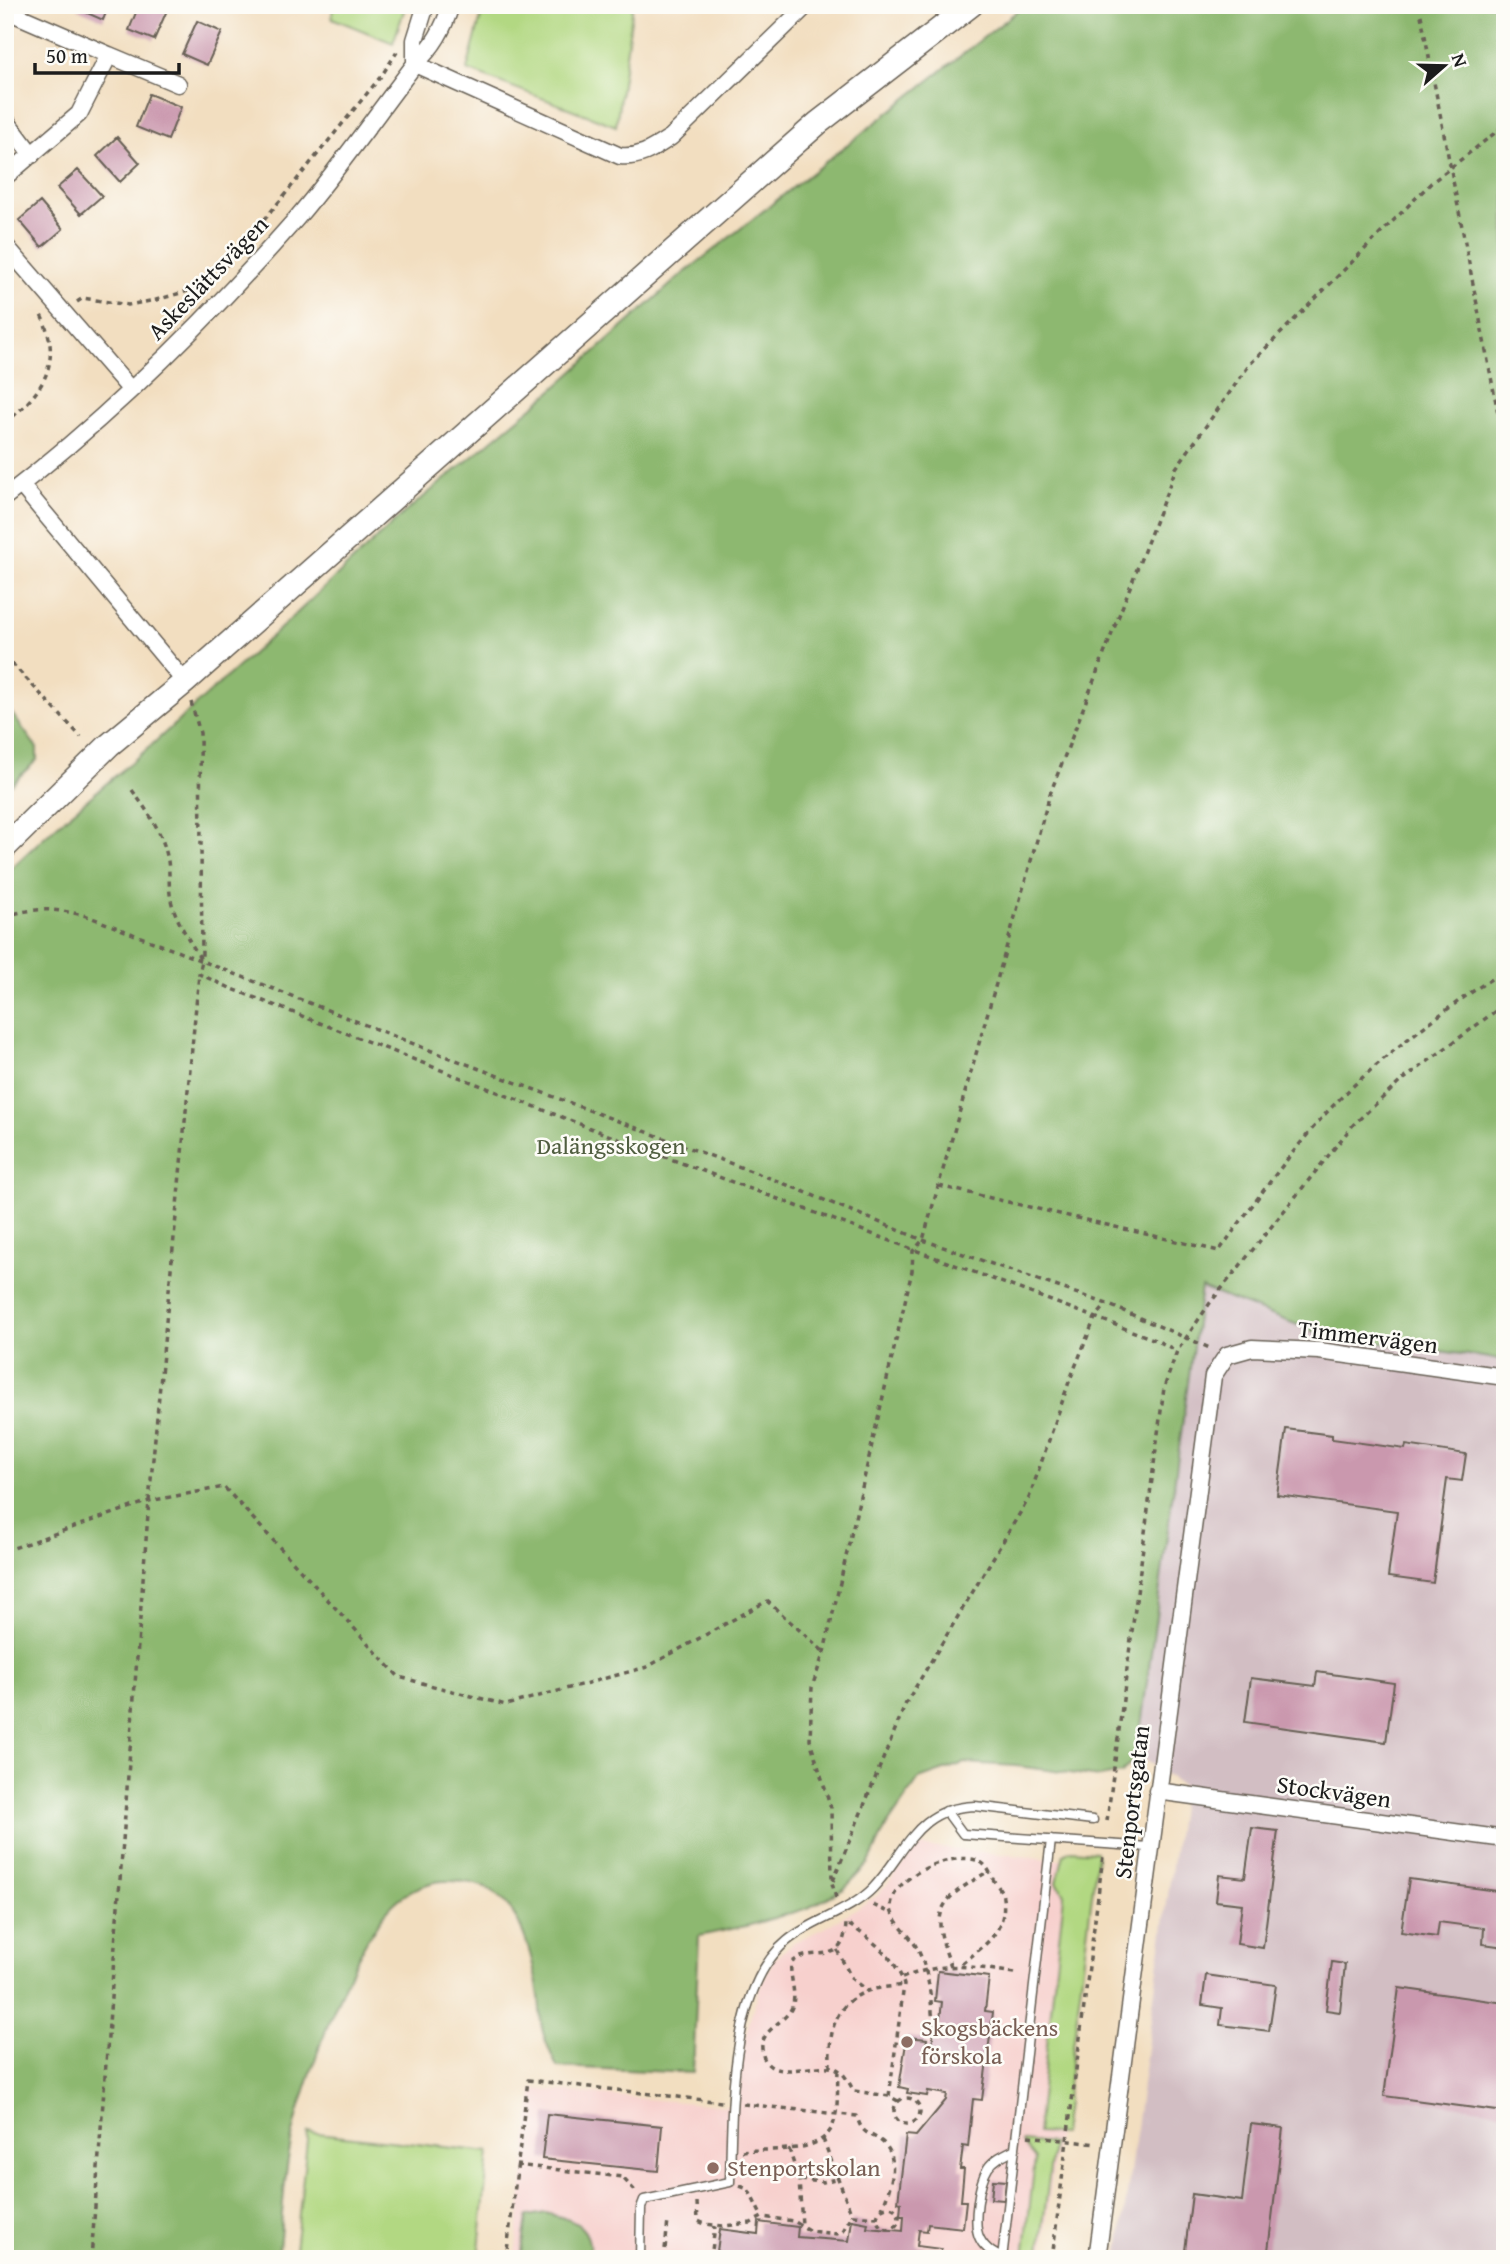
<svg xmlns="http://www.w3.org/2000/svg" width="1510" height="2264" viewBox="0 0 1510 2264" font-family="'Gentium Book Plus',serif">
  <rect width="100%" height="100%" fill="#fdfcf7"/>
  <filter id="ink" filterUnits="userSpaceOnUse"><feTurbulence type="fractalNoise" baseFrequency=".0143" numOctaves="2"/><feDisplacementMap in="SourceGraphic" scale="14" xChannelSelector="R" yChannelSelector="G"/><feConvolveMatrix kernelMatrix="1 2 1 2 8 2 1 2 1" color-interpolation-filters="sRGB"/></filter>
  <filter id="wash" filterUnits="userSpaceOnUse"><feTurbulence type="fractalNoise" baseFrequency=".00686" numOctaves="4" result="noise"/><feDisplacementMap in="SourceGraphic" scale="28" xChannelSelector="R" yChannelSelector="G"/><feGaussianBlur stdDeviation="1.57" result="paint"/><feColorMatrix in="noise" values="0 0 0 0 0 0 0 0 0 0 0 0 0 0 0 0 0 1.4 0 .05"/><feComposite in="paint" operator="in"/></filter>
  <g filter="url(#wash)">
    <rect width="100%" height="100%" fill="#f2dec0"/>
    <path fill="#f7d0cd" d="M919 1846 1090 1863 1042 2259H515L533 2089 738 2107 742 2062 749 2023 759 1989 774 1959 794 1942 824 1928 877 1896Z"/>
    <path fill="#d2bec3" d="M1200 1287 1324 1335 1505 1360V2259H1118L1183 1786 1137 1755Z"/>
    <path fill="#b2d882" stroke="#677a4f" stroke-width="2" d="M333 5H406L393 43 332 18Z
      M484 5H633L616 126 467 70Z
      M1071 1850 1096 1852 1097 1855 1062 2134 1037 2133 1064 1895 1057 1882 1064 1854Z
      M308 2132 489 2152 478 2259H294Z
      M1022 2141 1053 2144 1039 2259 1024 2257 1035 2159 1022 2143Z"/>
    <path fill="#8db870" stroke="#546a46" stroke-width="2" d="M1025 5H1505V1360L1324 1335 1201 1288 1137 1755 1122 1773 1100 1777 1016 1766 964 1763 919 1779 886 1827 869 1863 844 1889 808 1908 750 1925 699 1936 693 2073 557 2067C551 2054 545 2042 542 2028 540 2018 540 2007 539 1996 534 1965 525 1922 502 1899 486 1884 468 1881 448 1881 432 1880 412 1889 399 1899 355 1934 300 2091 290 2148 283 2184 282 2222 278 2259H5V874L56 826 146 750 283 626 404 513 548 394 679 277Z
      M5 704 37 748V760L5 790Z
      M546 2213C575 2221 592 2224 590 2259H521L527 2216Z"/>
    <g id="blocks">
      <path fill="#ca98ae" d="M80 5H109L103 20 78 9Z
        M127 5H161L168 8 154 40 129 30 137 10Z
        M197 21 222 32 207 65 182 54Z
        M149 94 181 107 168 140 136 127Z
        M117 137 140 163 120 182 97 156Z
        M78 170 102 196 81 214 57 188Z
        M40 202 63 229 42 247 19 220Z
        M1286 1429 1332 1435V1439L1405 1449 1406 1445 1466 1454 1462 1481 1447 1479 1433 1583 1388 1577 1397 1511 1277 1495Z
        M1317 1672 1394 1683 1386 1742 1245 1722 1251 1678 1315 1686Z
        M1252 1828 1278 1831 1263 1948 1237 1944 1242 1904 1216 1901 1219 1875 1245 1878Z
        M1409 1879 1505 1892V1947L1483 1944 1484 1928 1439 1922 1437 1937 1401 1932Z
        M1332 1962 1345 1964 1340 2012 1326 2010Z
        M938 1971 989 1977 985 2011 993 2012 982 2100 973 2099 968 2147 963 2146 960 2169H964L961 2201H966L963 2228 928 2224 927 2231 919 2230 917 2246 941 2249 940 2259H716L720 2229 758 2234 759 2222 798 2227 797 2237 849 2241 852 2220 868 2223 867 2228 903 2231 904 2216H900L901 2203 898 2202 906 2135 916 2136 946 2100 947 2094 928 2091 927 2096 907 2093 908 2089 899 2087 907 2037 927 2039 926 2046 932 2047 934 2027 939 2028 942 2002 935 2001Z
        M1206 1975 1276 1985 1269 2031 1220 2025 1222 2008 1202 2005Z
        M1399 1988 1505 2003V2112L1384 2096Z
        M547 2114 662 2126 658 2171 542 2159Z
        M1251 2124 1283 2128 1267 2259H1184L1192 2194 1242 2201Z
        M993 2180 1006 2181 1004 2200 991 2199Z"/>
    </g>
  </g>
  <g filter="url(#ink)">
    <use href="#blocks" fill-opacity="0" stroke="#676055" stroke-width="2"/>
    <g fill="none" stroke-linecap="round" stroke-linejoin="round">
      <defs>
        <path id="lane" d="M946 1811 963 1834 1149 1847
          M640 2259 641 2208 644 2200 730 2182C732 2112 729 1988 787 1941 812 1920 850 1912 873 1888 907 1852 915 1808 975 1806L1093 1820
          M1002 2259 1051 1840
          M1006 2259C996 2256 985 2249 980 2239 972 2225 979 2182 988 2168 994 2159 1005 2154 1015 2149"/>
        <path id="street" d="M5 10 109 55 79 114 5 177
          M109 55 178 84
          M415 64 620 156C641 158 654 148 671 137L807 5
          M415 64V40L426 5
          M5 119 32 155
          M5 245 130 389
          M21 485 185 682
          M5 497C111 416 208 319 296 219 338 170 376 115 415 64 434 46 443 30 451 5
          M1157 1791 1505 1839
          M1097 2259 1213 1376 1227 1355 1252 1348 1319 1351 1505 1377"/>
        <path id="secondary" d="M5 847 109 745 185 682 818 123 971 5"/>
      </defs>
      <use href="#lane" stroke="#676055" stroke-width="11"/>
      <use href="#street" stroke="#676055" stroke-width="19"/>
      <use href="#secondary" stroke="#676055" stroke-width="26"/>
      <path stroke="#676055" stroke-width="3.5" stroke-dasharray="5 5" stroke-linecap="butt" d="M1419 5 1505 449
        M77 302 83 298 128 305 156 300 188 291 210 279 230 262 382 75 397 52
        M5 423C44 392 64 361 40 313
        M5 656 81 737
        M191 702 200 733 202 959
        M132 790C148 812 163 832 168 861 170 875 168 890 172 904 178 924 191 943 202 961L199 974 230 988 644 1149 1156 1340 1177 1351
        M5 917C34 906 58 909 87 916L432 1051 780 1182 923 1240 1107 1304 1212 1349
        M939 1186 1219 1251C1254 1203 1289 1154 1328 1111 1375 1061 1447 1007 1505 970
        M5 1551 149 1501 224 1487 399 1677 506 1705 647 1667 767 1601 824 1652
        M1107 1821 1164 1388 1177 1351 1210 1303 1353 1125 1400 1082 1505 1004
        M833 1881 906 1703 1029 1498 1069 1382 1095 1318 1107 1304
        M836 1898 832 1883 831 1808 810 1740 812 1687 824 1652 912 1271 913 1251 923 1240 1050 794 1176 468 1250 364 1431 183 1505 125
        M873 1905 891 1913
        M837 1950 852 1979 867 1991
        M951 1966C929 1909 939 1900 989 1871
        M902 1978C945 1961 970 1966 1015 1973
        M933 2025C931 1997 929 1967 914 1943 907 1932 891 1920 891 1907 892 1876 950 1852 976 1860 986 1863 989 1871 993 1879 996 1885 1003 1891 1003 1898 1008 1931 983 1947 960 1965
        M830 2067C829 2035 832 2006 865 1992 877 1987 892 1987 904 1985
        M889 2096 904 1985C897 1958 869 1937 846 1923 844 1970 814 1943 791 1963 789 1978 799 1997 790 2011 782 2023 760 2032 762 2049 765 2088 816 2059 837 2069 845 2074 849 2083 854 2091L889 2096 898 2101
        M894 2111a13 13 0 1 1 26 0a13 13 0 1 1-26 0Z
        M743 2104 857 2116C862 2139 876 2132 887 2147 899 2163 889 2193 882 2208
        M1028 2136 1096 2144
        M823 2139 852 2215
        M789 2149 799 2180 802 2225
        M742 2151C768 2148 821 2156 833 2125 839 2109 837 2087 838 2070
        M516 2165 622 2177 636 2192
        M800 2180 823 2182 839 2178
        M740 2186 748 2189 762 2217
        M697 2202 698 2221 705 2224 723 2226 751 2223 762 2217 794 2221 810 2231 837 2234 843 2231 852 2215 877 2217
        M877 2218a11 11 0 1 1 22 0a11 11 0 1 1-22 0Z
        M91 2259 149 1501 199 974
        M506 2259 528 2080 722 2102
        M664 2259 668 2221
        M711 2259 715 2226
        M1052 2259 1103 1856"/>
      <use href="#lane" stroke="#fff" stroke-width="8"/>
      <use href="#street" stroke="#fff" stroke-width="16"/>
      <use href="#secondary" stroke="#fff" stroke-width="23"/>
    </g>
  </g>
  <g fill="#8d6e63" stroke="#fdfcf7" stroke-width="2.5">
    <circle cx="907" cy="2042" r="7"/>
    <circle cx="713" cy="2168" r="7"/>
  </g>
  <g text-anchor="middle" stroke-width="5" stroke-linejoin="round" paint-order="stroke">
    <g font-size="24" fill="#1c1c1c" stroke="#fdfcf7">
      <text transform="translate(208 278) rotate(-46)" y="8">Askeslättsvägen</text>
      <text transform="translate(1368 1337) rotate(7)" y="8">Timmervägen</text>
      <text transform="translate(1334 1792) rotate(8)" y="8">Stockvägen</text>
      <text transform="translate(1132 1802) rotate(-83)" y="8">Stenportsgatan</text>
    </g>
    <g font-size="24" fill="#505e40" stroke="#fdfcf7">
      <text x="611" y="1154">Dalängsskogen</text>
    </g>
    <g font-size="24" fill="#785e54" stroke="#fdfcf7" text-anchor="start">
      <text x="921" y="2036">Skogsbäckens<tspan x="921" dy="28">förskola</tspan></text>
      <text x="727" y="2176">Stenportskolan</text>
    </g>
  </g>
  <rect width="1510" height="2264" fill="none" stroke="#fdfcf7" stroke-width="28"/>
  <g transform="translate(1444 66) rotate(70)" stroke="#fdfcf7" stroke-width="5" paint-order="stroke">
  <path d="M0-5L12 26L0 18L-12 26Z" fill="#1c1c1c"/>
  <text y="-10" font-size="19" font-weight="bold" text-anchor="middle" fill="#1c1c1c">N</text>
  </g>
  <path d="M35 63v10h144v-10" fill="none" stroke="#1c1c1c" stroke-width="3.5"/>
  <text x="46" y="63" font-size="21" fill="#1c1c1c" stroke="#fdfcf7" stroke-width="5" paint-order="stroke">50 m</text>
</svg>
